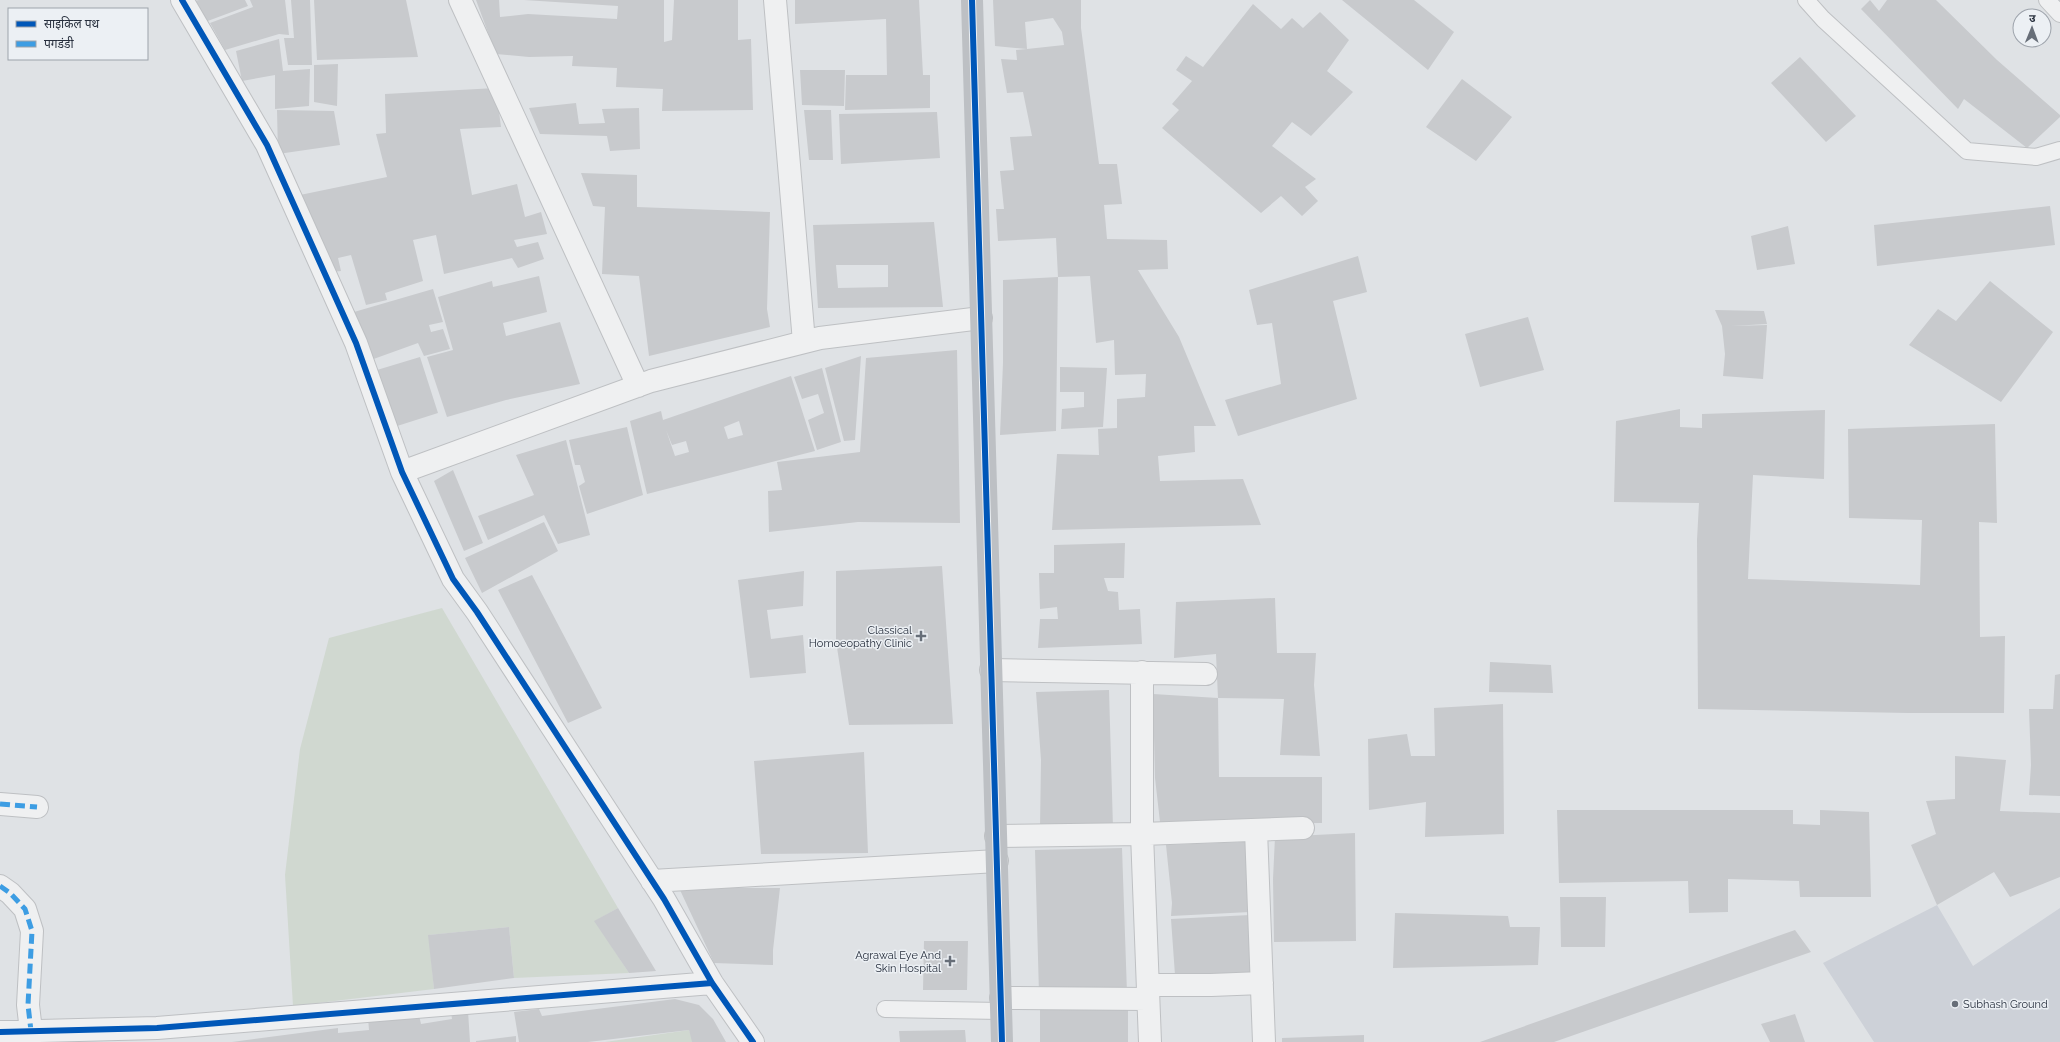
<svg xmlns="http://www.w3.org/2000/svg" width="2060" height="1042" viewBox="0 0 2060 1042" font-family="Raleway,'Noto Sans Devanagari',sans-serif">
  <rect width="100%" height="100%" fill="#dfe2e5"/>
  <path fill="#cdd1d8" d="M1937 905 1973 966 2060 908V1042H1874L1823 963Z"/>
  <path fill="#d0d8d0" d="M442 608 618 908 595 921 629 973 514 978 509 927 429 935 434 989 293 1006 285 875 300 749 329 638Z
    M689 1030 693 1042H605Z"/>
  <path fill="#c8cacd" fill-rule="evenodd" d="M199 0H245L248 6 205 22 194 1Z
    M250 0H285L289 35 279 34 225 50 210 23 253 7Z
    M291 0H310L312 65H288L284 38H294Z
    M314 0H406L418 57 317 60Z
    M476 0H499L500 17 528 14 617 19 618 6 524 0H664V42L672 40 674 0H738V40L751 39 753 110 662 111 663 89 616 87 617 68 572 66 573 56 529 57 496 54Z
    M795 0H919L923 75H930V108L845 110 846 75H887L886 19 795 24Z
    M993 0H1081V28L1099 164H1117L1122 204 1104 205 1107 239 1167 240 1168 269 1138 270 1179 337 1216 426H1194L1195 452 1158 456 1160 481 1243 479 1261 525 1052 530 1057 454 1099 455 1098 429 1117 428V399L1145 397 1146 374 1115 375 1114 340 1096 343 1090 276 1058 277 1056 238 998 241 996 209H1004L1000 171 1014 170 1010 137 1032 136 1023 92 1007 93 1001 59 1017 60 1016 50 1027 49 995 46ZM1053 18 1062 32 1064 45 1027 49 1025 22Z
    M1342 0H1414L1454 32 1428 70Z
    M1870 0 1879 11 1887 0H1936L1997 60 2060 115V117L2027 148 1964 99 1958 109 1861 9Z
    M1253 4 1281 29 1292 18 1303 28 1320 12 1349 40 1327 71 1353 92 1311 136 1292 122 1272 146 1316 179 1305 187 1318 201 1302 216 1281 196 1261 213 1162 128 1179 110 1172 104 1192 81 1176 70 1186 56 1203 67Z
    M279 39 283 71 310 69 309 106 275 109V75L242 81 236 51Z
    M1800 57 1856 116 1826 142 1771 83Z
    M338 64 337 106 314 102V65Z
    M800 70H845L844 106 802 105Z
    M1462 79 1512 117 1476 161 1426 127Z
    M496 88 501 127 460 129 472 195 517 184 525 217 541 212 547 234 514 240 517 247 538 242 544 259 518 268 512 258 444 274 436 235 413 240 423 281 385 293 387 300 366 305 351 255 338 258 341 271 332 272 300 195 387 177 376 134 386 133 385 94Z
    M576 103 579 124 605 123 602 109 639 108 640 149 610 151 607 136 540 134 529 108Z
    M277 110 334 111 340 145 278 154Z
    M804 110H831L833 160H809Z
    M937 112 940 158 841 164 839 114Z
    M581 173 637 175V207L770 212 767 309 770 327 649 356 639 276 602 274 605 207 593 206Z
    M2050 206 2055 245 1877 266 1874 225Z
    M934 222 943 307 818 308 813 225ZM836 265H888V287L838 288Z
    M1788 226 1795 264 1757 270 1751 236Z
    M1358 256 1367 292 1333 301 1357 399 1238 436 1225 400 1281 384 1272 323 1257 325 1249 290Z
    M539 276 547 312 503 323 506 336 560 322 580 384 506 400 447 417 427 357 453 350 438 297 492 281 493 287Z
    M1058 277 1056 431 1000 435 1003 363V280Z
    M1990 281 2053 332 2001 402 1909 345 1938 309 1956 321Z
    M433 289 443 322 429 325 431 332 443 329 450 349 424 356 418 343 368 361 354 312Z
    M1715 310 1764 311 1767 324 1731 326 1767 325 1763 379 1723 376 1725 354 1722 326Z
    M1528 317 1544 370 1480 387 1465 334Z
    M957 350 960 523 858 522 769 532 768 491 782 490 777 462 860 452 866 358Z
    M861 356 855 440 844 441 825 368Z
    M420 357 438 413 394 427 377 370Z
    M1060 367 1107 368 1103 427 1061 429 1062 409 1084 407V392H1060Z
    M822 368 841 442 817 450 808 420 824 413 818 394 802 399 794 377Z
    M791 376 815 451 647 494 630 421 661 411 663 420ZM739 421 743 435 728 439 724 427ZM666 430 672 445 686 441 689 452 675 456Z
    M1680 409V427L1702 428V414L1825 410 1824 479 1753 475 1748 579 1920 585 1922 520 1849 518 1848 429 1995 424 1997 523 1979 522 1980 637 2005 636 2004 713H1908L1698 709 1697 540 1699 503 1614 502 1616 421Z
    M627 427 643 495 587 514 579 486 585 482 580 465H575L569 440Z
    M566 440 590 535 558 544 544 515 488 540 478 516 534 495 516 455Z
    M453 470 483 543 464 551 434 481Z
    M544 522 558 551 482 593 465 558Z
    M1125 543 1124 578H1104L1108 591 1118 592 1119 610 1140 609 1142 644 1038 648 1040 619H1058L1057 607 1040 609 1039 573H1054V545Z
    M942 566 953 724 849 725 836 641V571Z
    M804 571 803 606 767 610 771 639 803 635 806 673 750 678 738 580Z
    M532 575 602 708 568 723 498 590Z
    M1275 598 1277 653H1316L1314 685 1320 756 1280 755 1284 699 1218 698 1216 654 1174 658 1176 602Z
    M1490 662 1551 665 1553 693 1489 692Z
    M2060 674V796L2029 795 2031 765 2029 709H2053L2055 675Z
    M1109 690 1113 828H1040L1041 760 1036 692Z
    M1153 694 1218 698 1219 777H1322V823L1237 824 1160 822 1155 778Z
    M1503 704 1504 834 1425 837 1426 802 1369 810 1368 739 1407 734 1411 756H1435L1434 708Z
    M864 752 868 853 761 854 754 761Z
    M1955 756 2006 760 2000 811 2060 813V877L2010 897 1994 872 1937 905 1911 845 1936 834 1926 801 1955 799Z
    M1557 810H1793V824L1820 825V810L1869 812 1871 897H1800L1799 881 1728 879V912L1689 913 1688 881 1559 883Z
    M1355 833 1356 941 1274 942 1273 879 1275 837Z
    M1246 842 1250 912 1171 916 1172 903 1166 845Z
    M1122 848 1127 993 1039 994 1035 850Z
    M732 888H780L773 950V965L714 963 680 890Z
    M1560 897H1606L1605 947H1561Z
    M618 908 656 971 629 973 594 921Z
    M1395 913 1508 916 1510 927H1540L1538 965 1393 968Z
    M1250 915 1253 972 1175 975 1171 919Z
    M509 927 514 978 434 989 428 935Z
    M1795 930 1811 952 1554 1042H1480Z
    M924 941H968L967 990H923Z
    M675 999 699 1005 713 1019 726 1042H692L689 1030 588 1042H519L514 1012 539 1009 542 1016Z
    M1040 1004 1128 1005V1042H1040Z
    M468 1011 470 1042H232L338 1028V1033L369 1030 368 1018 419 1015 421 1024 452 1019 451 1012Z
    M1795 1014 1805 1042H1770L1761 1024Z
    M965 1030 966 1042H900L899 1031Z
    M1364 1035V1042H1282V1038Z
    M516 1036V1042H476V1041Z"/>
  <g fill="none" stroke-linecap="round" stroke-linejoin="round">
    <defs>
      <path id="lane" d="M1806 0 1823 19 1967 151 2036 157 2060 150
        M2047 0 2060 14
        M885 1009 1001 1011"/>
      <path id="street" d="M182 0 267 145 356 343 402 472 453 579 477 612 664 899 712 983 753 1042
        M460 0 638 386
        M775 0 804 342
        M402 472 651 381 820 338 981 318
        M991 670 1206 674
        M1142 672V834L1303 828
        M0 804 37 807
        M1256 830 1264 1042
        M996 836 1142 834 1150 1042
        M652 881 997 861
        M0 886 10 893 25 909 32 931 28 1005 31 1031
        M1148 985H1211L1262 983
        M1001 998 1148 999
        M0 1032 157 1028 712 983"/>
    </defs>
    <use href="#lane" stroke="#bec0c3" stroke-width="18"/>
    <use href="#street" stroke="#bec0c3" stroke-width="24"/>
    <use href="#lane" stroke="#eff0f1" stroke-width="16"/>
    <use href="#street" stroke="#eff0f1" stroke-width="22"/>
    <path stroke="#bdc0c4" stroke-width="22" d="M972 0 1002 1042"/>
    <path stroke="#3d9de3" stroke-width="5" stroke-dasharray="10 5" stroke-linecap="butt" d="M0 804 37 807
      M0 886 10 893 25 909 32 931 28 1005 31 1031"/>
    <defs>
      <path id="cycleway" d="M182 0 267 145 356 343 402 472 453 579 477 612 664 899 712 983 753 1042
        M972 0 1002 1042
        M0 1032 157 1028 712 983"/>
    </defs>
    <use href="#cycleway" stroke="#ecf0f4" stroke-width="8"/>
    <use href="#cycleway" stroke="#0057b8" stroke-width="6"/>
  </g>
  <g fill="#676e78" stroke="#ecf0f4" stroke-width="1.5">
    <path d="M919 630h4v4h4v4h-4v4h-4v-4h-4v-4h4z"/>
    <path d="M948 955h4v4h4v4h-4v4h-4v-4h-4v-4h4z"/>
    <circle cx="1955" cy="1004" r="4"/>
  </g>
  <g text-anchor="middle" stroke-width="3" stroke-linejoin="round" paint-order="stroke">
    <g font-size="11" fill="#272f3d" stroke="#ecf0f4" text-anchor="end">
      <text x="912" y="634">Classical<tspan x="912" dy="13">Homoeopathy Clinic</tspan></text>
      <text x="941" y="959">Agrawal Eye And<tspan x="941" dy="13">Skin Hospital</tspan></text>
      <text x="1963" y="1008" text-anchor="start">Subhash Ground</text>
    </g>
  </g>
  <rect x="8" y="8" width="140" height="52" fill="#ecf0f4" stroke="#9da3ab"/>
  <rect x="16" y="21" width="20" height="6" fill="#0057b8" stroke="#9da3ab"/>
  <text x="44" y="28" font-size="12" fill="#272f3d">साइकिल पथ</text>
  <rect x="16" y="41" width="20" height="6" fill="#3d9de3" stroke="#9da3ab"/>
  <text x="44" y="48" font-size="12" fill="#272f3d">पगडंडी</text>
  <g transform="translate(2032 28) rotate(1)"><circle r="19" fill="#ecf0f4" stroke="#9da3ab"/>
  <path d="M0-3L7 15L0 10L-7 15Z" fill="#676e78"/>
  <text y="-6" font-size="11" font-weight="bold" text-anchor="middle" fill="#272f3d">उ</text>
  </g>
</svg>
